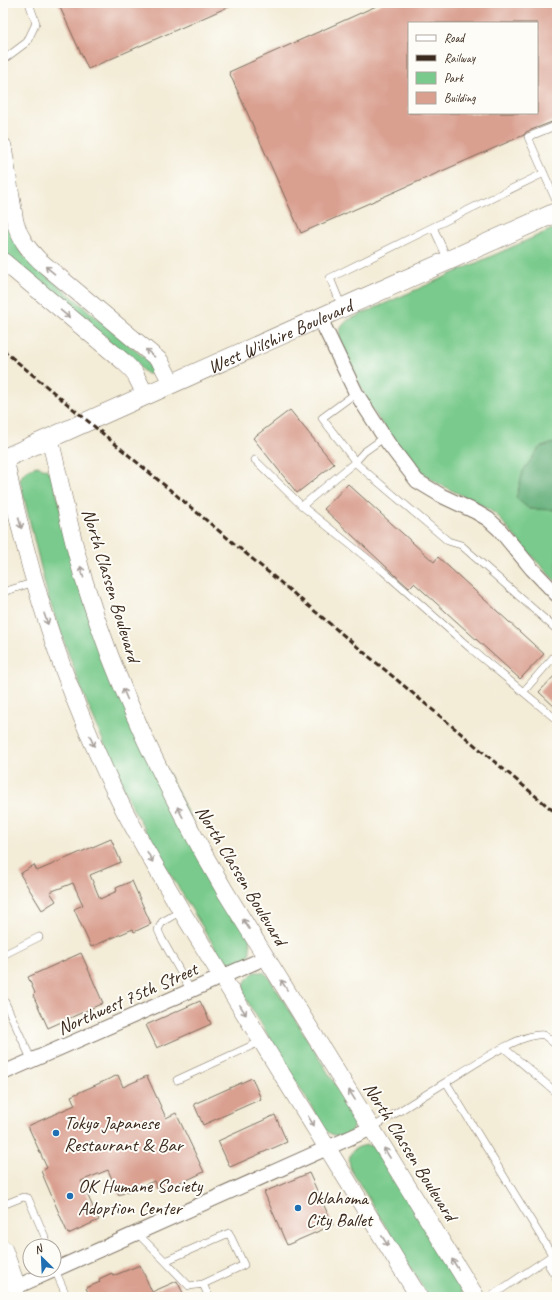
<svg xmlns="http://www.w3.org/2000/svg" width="560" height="1300" viewBox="0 0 560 1300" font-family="Caveat,sans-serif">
  <rect width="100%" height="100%" fill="#fdfcf7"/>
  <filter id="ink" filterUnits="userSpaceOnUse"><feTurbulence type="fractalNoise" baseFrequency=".025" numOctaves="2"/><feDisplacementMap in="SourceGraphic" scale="8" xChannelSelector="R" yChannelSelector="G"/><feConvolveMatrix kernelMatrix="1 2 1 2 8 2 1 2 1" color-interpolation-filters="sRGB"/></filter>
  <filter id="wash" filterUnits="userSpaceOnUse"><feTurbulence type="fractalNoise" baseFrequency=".012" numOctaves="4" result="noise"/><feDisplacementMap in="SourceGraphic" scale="16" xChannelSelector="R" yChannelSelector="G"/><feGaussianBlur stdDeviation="0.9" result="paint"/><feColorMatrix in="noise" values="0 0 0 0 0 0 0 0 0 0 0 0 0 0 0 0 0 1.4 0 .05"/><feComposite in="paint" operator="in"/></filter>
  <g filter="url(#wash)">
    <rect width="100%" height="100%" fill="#f3ecd7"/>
    <path fill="#79ca8c" stroke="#5a7a55" d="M3 182 19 248 25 257 154 366 155 373 147 374 3 253Z
      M557 227V442L539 448 529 509 557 510V583L525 549 496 514 481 505 439 484 427 476 406 458 370 407 340 341C338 331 341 326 348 320Z
      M37 466 46 469 52 476 87 608 250 940C250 945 251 952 248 957 242 966 230 963 222 959L169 872 132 807 109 755 82 691 48 597 20 481C23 471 28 469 37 466Z
      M255 972H263L269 977 356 1118C353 1136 341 1141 326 1131L243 994C243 984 246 978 255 972Z
      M368 1145 374 1147 462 1285V1297H429L351 1170C346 1154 352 1147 368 1145Z"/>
    <path fill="#62ae78" stroke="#4e6c4b" d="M557 442V510L529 509 516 498 523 471 539 448Z"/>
    <g id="blocks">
      <path fill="#d99f8f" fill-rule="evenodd" d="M58 3H237L88 69Z
        M383 3H557V120L526 132 524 135 301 233 229 72ZM409 23H537V113H409Z
        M290 410 334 464 297 493 253 438Z
        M348 484 434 562 438 557 544 654 520 679 414 583 409 588 324 509Z
        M557 673V709L539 692Z
        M111 839 121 862 90 875 100 899 117 891 116 888 132 881 151 924 134 932 133 929 91 947 74 909 83 905 73 883 50 892 56 901 42 910 20 874 34 865 37 871Z
        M81 953 103 1003 48 1028 33 995 35 993 28 977Z
        M200 1001 211 1024 157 1048 146 1025Z
        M118 1075 123 1087 147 1076 166 1118 176 1113 204 1172 185 1181V1180L158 1191 154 1181 119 1195 108 1170 81 1181 99 1220 68 1234 41 1171 47 1168 28 1126 75 1105 71 1096Z
        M252 1078 261 1099 203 1125 194 1104Z
        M275 1115 287 1142 230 1167 218 1141Z
        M309 1173 333 1225 287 1245 264 1192Z
        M140 1265 152 1292 177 1281 185 1297H90L86 1288 100 1282 99 1279 112 1273 113 1276Z"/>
    </g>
  </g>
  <g filter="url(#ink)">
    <use href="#blocks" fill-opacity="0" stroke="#7b6e5f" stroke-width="1"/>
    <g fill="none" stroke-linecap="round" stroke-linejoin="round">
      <defs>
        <path id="service" d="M3 60 27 42 36 23 29 3
          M557 132 555 126 528 137 557 203
          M448 260 433 227 544 173
          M342 307 330 278 433 227
          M356 393 322 418 358 465 448 541 461 545 557 630
          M385 437 364 452 355 462 302 506 383 571 470 648 557 720
          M255 460 302 506
          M3 592 35 582
          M524 691 557 653
          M181 911 162 922 158 930 162 939 191 991
          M3 955 39 937
          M3 998 32 1061
          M504 1048 557 1093
          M177 1080 262 1041
          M446 1082C468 1069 520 1032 544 1035L557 1046
          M372 1128 446 1082 551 1253 549 1266 557 1279
          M3 1205 23 1197 28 1198 49 1246
          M137 1233 165 1261 229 1233 244 1265 203 1284 209 1297
          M54 1256 59 1268
          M165 1261 189 1286 203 1284
          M55 1270 67 1297
          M490 1297 557 1252"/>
        <path id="minor" d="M320 318 356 393 388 443 417 481 442 496 476 512 488 519 499 529 532 569 557 595
          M3 1073 267 957
          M16 1287 372 1128"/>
        <path id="tertiary" d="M3 146 15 222C20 239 28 249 40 261L160 361 172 384
          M3 261 124 362 134 372 146 396
          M50 439C61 485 70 532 83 577 117 689 166 790 225 891L476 1297
          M5 458C28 577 67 695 121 804 140 841 161 876 182 912L419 1297"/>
        <g id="secondary">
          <path id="s1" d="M3 459 557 212"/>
          <path d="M3 1250 16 1287"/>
        </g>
      </defs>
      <use href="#service" stroke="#7b6e5f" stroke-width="8"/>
      <use href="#minor" stroke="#7b6e5f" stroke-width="16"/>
      <use href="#tertiary" stroke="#7b6e5f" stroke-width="18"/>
      <use href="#secondary" stroke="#7b6e5f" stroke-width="20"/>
      <use href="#service" stroke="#fff" stroke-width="7"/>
      <use href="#minor" stroke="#fff" stroke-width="14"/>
      <use href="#tertiary" stroke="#fff" stroke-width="17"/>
      <use href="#secondary" stroke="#fff" stroke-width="19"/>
      <path stroke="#3b2a1e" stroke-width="3" stroke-dasharray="6 3" stroke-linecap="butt" d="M3 350 557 814"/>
    </g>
    <defs><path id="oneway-shaft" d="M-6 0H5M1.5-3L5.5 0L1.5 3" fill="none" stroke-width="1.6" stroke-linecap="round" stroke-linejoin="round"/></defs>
    <g stroke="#a79f9a">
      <use href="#oneway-shaft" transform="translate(50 270) rotate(-140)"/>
      <use href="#oneway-shaft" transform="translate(65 314) rotate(40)"/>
      <use href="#oneway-shaft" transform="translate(150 353) rotate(-140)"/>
      <use href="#oneway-shaft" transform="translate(20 523) rotate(75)"/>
      <use href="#oneway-shaft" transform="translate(82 572) rotate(-105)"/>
      <use href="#oneway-shaft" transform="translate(46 619) rotate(71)"/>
      <use href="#oneway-shaft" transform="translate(125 694) rotate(-113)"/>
      <use href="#oneway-shaft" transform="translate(92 741) rotate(67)"/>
      <use href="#oneway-shaft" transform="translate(180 812) rotate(-118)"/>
      <use href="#oneway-shaft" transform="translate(150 857) rotate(62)"/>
      <use href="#oneway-shaft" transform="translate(246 924) rotate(-122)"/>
      <use href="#oneway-shaft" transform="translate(284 985) rotate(-122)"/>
      <use href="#oneway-shaft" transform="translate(243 1010) rotate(58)"/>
      <use href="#oneway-shaft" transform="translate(352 1095) rotate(-122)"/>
      <use href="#oneway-shaft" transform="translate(311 1121) rotate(58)"/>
      <use href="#oneway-shaft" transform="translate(387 1153) rotate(-122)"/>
      <use href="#oneway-shaft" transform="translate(385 1241) rotate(58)"/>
      <use href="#oneway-shaft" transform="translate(455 1264) rotate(-122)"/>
    </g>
  </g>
  <g fill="#1f6fb2" stroke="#fdfcf7" stroke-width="1.5">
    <circle cx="56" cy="1133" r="4"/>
    <circle cx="70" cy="1196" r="4"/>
    <circle cx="298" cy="1208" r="4"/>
  </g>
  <g text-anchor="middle" stroke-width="4" stroke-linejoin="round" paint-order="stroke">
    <g font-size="19" fill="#3b2a1e" stroke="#fdfcf7">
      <text dy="7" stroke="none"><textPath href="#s1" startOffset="303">West Wilshire Boulevard</textPath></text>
      <text transform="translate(112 585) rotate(73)" y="7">North Classen Boulevard</text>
      <text transform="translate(242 875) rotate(59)" y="7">North Classen Boulevard</text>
      <text transform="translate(127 998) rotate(-24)" y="7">Northwest 75th Street</text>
      <text transform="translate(411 1151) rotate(58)" y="7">North Classen Boulevard</text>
    </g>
    <g font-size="19" fill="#3b2a1e" stroke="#fdfcf7" text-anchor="start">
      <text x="64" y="1129">Tokyo Japanese<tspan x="64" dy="22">Restaurant &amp; Bar</tspan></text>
      <text x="78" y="1192">OK Humane Society<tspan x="78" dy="22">Adoption Center</tspan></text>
      <text x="306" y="1204">Oklahoma<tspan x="306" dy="22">City Ballet</tspan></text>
    </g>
  </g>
  <rect width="560" height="1300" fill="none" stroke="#fdfcf7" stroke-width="16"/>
  <rect x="408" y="22" width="130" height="92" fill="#fdfcf7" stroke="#afa8a0"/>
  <rect x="416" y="35" width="20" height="6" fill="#ffffff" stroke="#afa8a0"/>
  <text x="444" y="42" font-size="12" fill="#3b2a1e">Road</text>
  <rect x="416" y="55" width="20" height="6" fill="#3b2a1e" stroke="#afa8a0"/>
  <text x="444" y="62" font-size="12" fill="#3b2a1e">Railway</text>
  <rect x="416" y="72" width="20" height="12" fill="#79ca8c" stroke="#afa8a0"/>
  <text x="444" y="82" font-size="12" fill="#3b2a1e">Park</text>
  <rect x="416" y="92" width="20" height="12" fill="#d99f8f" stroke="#afa8a0"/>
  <text x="444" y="102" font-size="12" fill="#3b2a1e">Building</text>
  <g transform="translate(42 1258) rotate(336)"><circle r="19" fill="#fdfcf7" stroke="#afa8a0"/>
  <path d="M0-3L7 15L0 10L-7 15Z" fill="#1f6fb2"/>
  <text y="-6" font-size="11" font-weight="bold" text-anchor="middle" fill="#3b2a1e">N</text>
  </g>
</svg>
